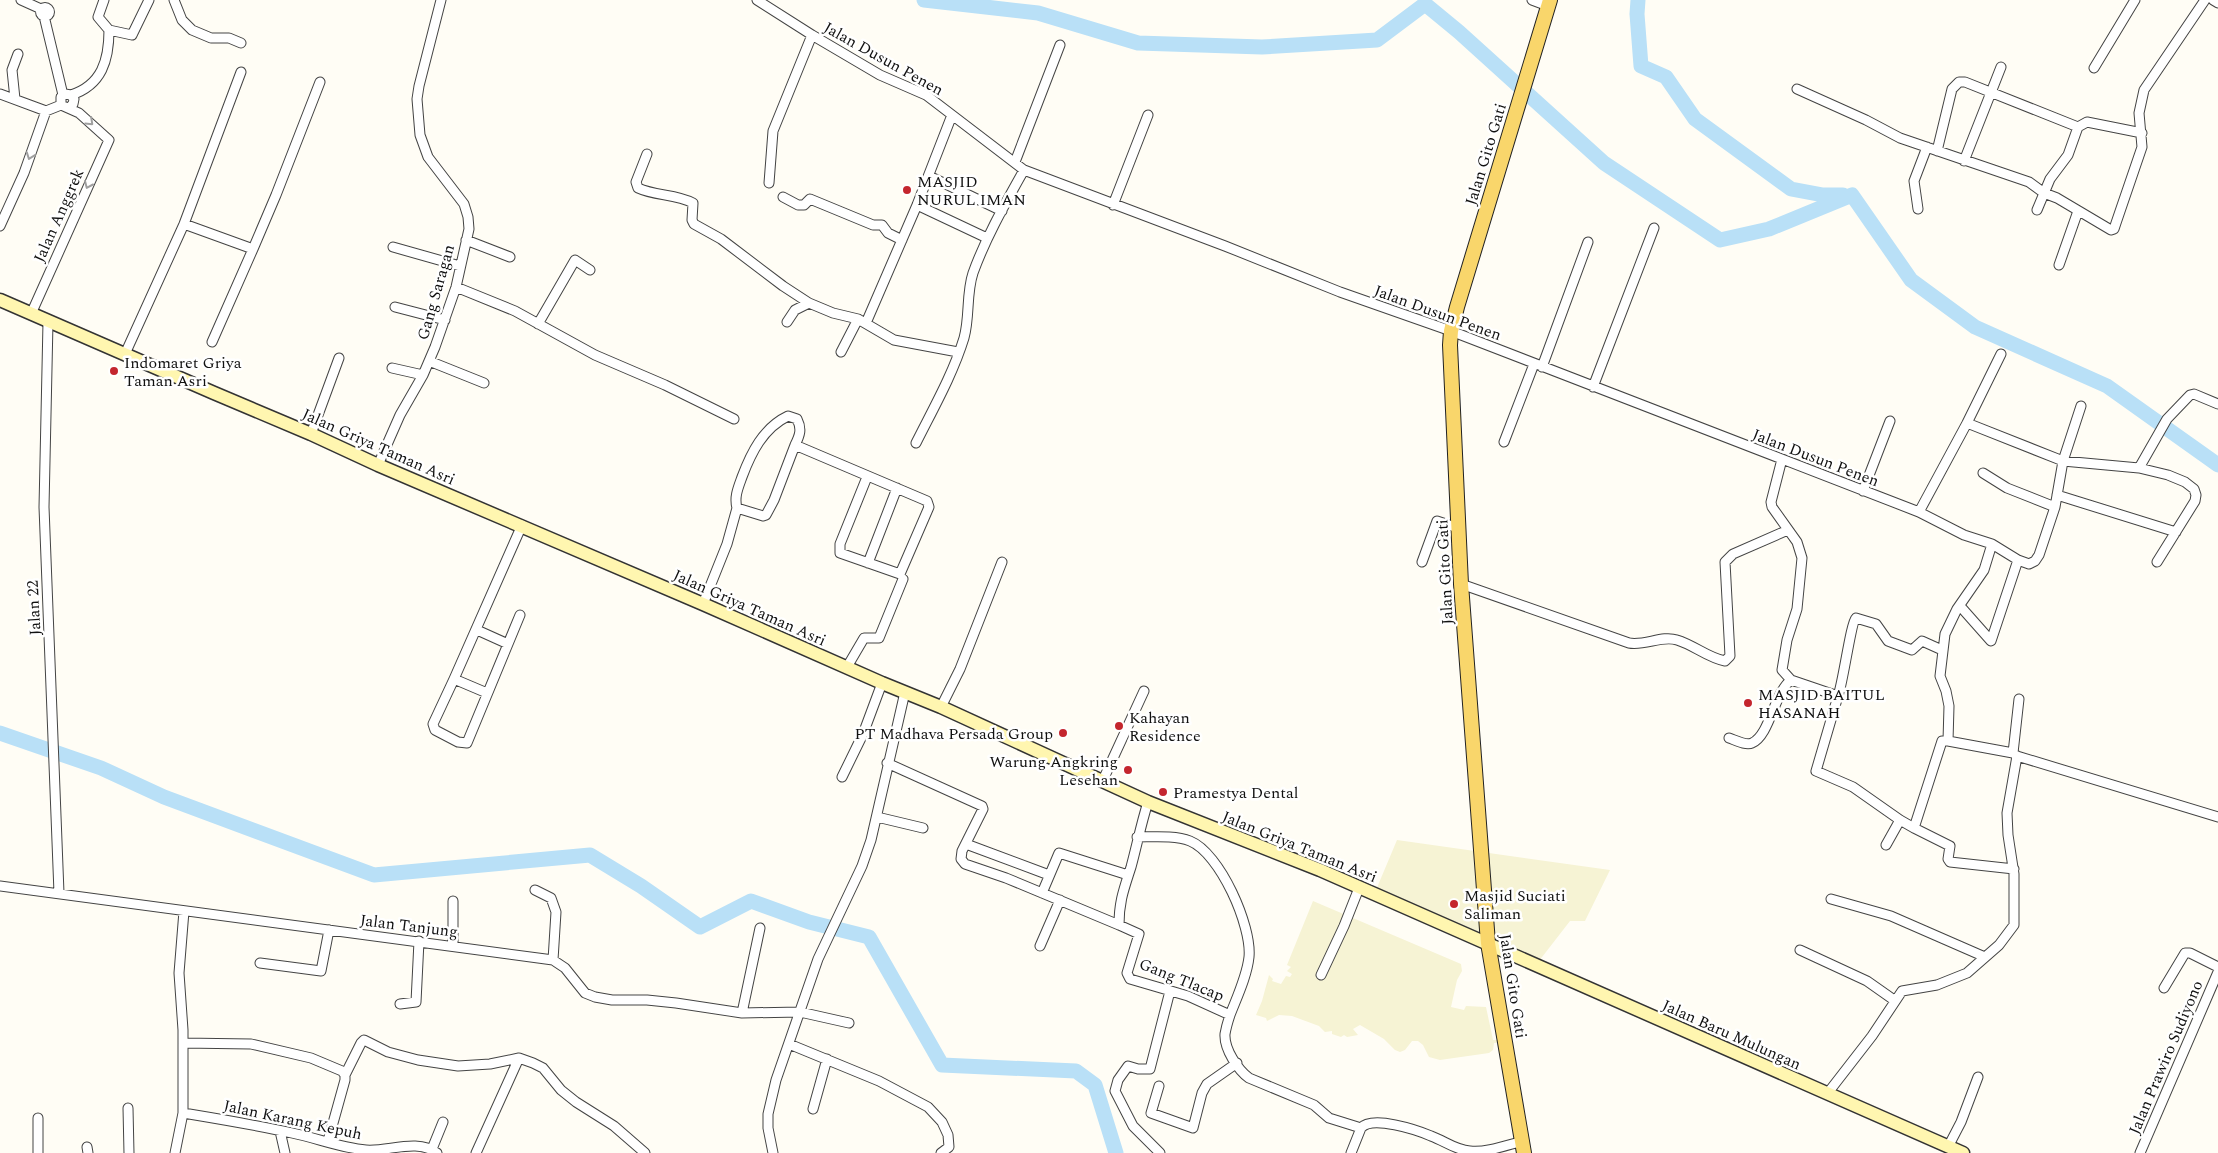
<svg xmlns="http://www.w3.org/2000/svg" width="2218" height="1153" viewBox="0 0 2218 1153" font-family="Spectral,serif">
  <rect width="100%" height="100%" fill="#fffdf5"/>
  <path fill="#f6f3d4" d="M1397 840 1610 870 1585 921H1570L1539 961 1376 890Z
    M1313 901 1461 964 1462 971 1457 980 1451 1007 1464 1010 1466 1006 1486 1007 1492 1035 1493 1040H1497L1498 1043H1494L1493 1050 1489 1053 1440 1060 1429 1057 1423 1045 1418 1041H1412L1405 1050 1400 1052 1395 1050 1384 1039 1360 1025 1353 1029 1358 1035 1347 1037 1344 1035 1341 1037 1332 1034V1031L1325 1032 1319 1026 1292 1016 1279 1015 1267 1021 1266 1018 1256 1015 1262 1001 1269 975 1273 979 1272 981 1281 984 1286 976 1290 977 1292 974 1287 971 1291 967 1287 965Z"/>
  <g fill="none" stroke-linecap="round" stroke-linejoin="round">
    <path stroke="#b9e0f7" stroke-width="15" d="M924 0 1038 13 1138 43 1262 47 1377 40 1425 4 1459 32 1604 163 1720 240 1769 229 1852 195 1911 280 1975 327 2107 386 2218 465
      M1638 0 1637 14 1641 66 1666 77 1695 119 1791 189 1823 195H1843
      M0 733 101 768 164 797 374 875 590 855 641 886 700 927 751 901 809 922 869 937 942 1065 1076 1071 1095 1085 1116 1153"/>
    <defs>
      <path id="street" d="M21 0 41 9
        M174 0 182 20 192 30 211 38H229L241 43
        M757 0 812 35 880 75 926 95 1024 170 1225 246 1340 292 1451 331 1919 512 1964 535 1992 544 2018 560 2029 564 2035 561 2039 555 2055 507 2063 461 2081 406
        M1532 0 1548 6
        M2213 0 2218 3
        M40.5 12a4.5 4.5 0 1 1 9 0a4.5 4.5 0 1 1-9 0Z
        M44 16 63 95
        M109 30 132 35 149 0
        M2094 68 2135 0
        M1797 89 1866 120 1900 138 2029 182 2044 193 2057 198 2111 230 2114 229 2116 223 2142 147 2139 113 2144 90 2205 0
        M0 94 46 111 61 105
        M71 95C102 85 109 60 109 30L98 17 104 0
        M15 99 12 70 18 54
        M1937 151 1952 89 1959 82H1965L2078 127
        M647 154 636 182 638 188C655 196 676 194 693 203L692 220 694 224 721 239 783 286 809 303 833 313 858 319 894 340 958 352
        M1964 161 2001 67
        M1015 162 1060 45
        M929 176 1002 211
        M769 183 773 131 812 35
        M783 197 798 205H804L810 199 873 225H882L888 233 902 240
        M917 205 987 238
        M1113 205 1148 115
        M1918 209 1914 181 1927 147
        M2037 210 2050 179 2068 155 2078 127 2087 122 2142 133
        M184 224 253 249 212 342
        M0 226 24 173 46 111
        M466 240 510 257
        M393 247 460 266
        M253 249 276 195 320 82
        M2059 265 2078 211
        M456 287 515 311 595 355 665 385 734 419
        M395 307 445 320
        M31 314 109 140 79 113 61 105V97L65 94 71 95 74 99 73 104 69 108
        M48 322 44 507 59 893
        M787 322 795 310 809 303
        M866 323 917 205 952 115
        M538 324 575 260 590 270
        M841 352 858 319
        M125 354 184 224 241 72
        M429 361 484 383
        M1542 367 1588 242
        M392 368 423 375
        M1593 387 1654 228
        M1967 423 2001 354
        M311 434 339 358
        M1504 442 1534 364
        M916 443C933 409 953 374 964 338 970 317 966 294 973 273 986 237 1005 204 1024 170
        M1782 459 1771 502 1772 507 1797 542 1802 558 1797 609 1787 640 1782 670 1791 680 1838 696 1816 771 1853 787 1900 820 1914 828 1942 741H1948L2013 753
        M378 465 400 415 423 375 435 347 456 287 469 229 468 217 464 204 428 157 420 135 417 99 419 86 441 0
        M2139 468 2167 419 2190 395 2194 394 2218 404
        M1983 473 2007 488 2055 507
        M1863 491 1890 421
        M2057 495 2176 532
        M737 508C734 497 738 488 742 477 751 453 763 428 788 416L797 419C802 429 800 435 795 445
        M1919 512 1967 423 2063 461 2139 468 2168 475 2185 482 2194 489 2196 495 2195 501 2157 562
        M1422 562 1437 521 1458 528
        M868 563 897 488
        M1461 584 1629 643C1645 646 1662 635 1677 640 1694 645 1708 658 1725 661L1730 656 1725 562 1733 554 1788 530
        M703 604 727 544 737 508 763 516 766 515 774 500 795 445 927 501 929 507 900 574 840 553V544L867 477
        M1960 606 1991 641 2018 560
        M520 615 467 743 458 742 435 730 433 724 454 679 522 525
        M477 630 508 644
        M847 667 864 638H879L903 579
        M454 679 487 693
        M1838 696C1843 683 1851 622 1856 618L1876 624 1888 641 1912 650 1922 641 1942 650
        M941 707 960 669 1002 562
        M1729 738C1735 740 1746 746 1752 743 1770 735 1774 693 1791 680
        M1948 741 1949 706 1946 691 1940 676 1945 634 1957 609 1984 570 1992 544
        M2017 756 2218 817
        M887 763 982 806 983 809 962 851 961 859 965 864 1006 878 1119 925
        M842 777 863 734 882 683
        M1103 780 1144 691
        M1148 802C1141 824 1137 845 1131 867 1124 889 1119 901 1119 925L1139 934 1127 973 1130 979 1188 996 1230 1015C1228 1021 1226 1028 1225 1034 1224 1049 1238 1070 1249 1078L1314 1105 1329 1118 1361 1128C1372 1115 1417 1130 1431 1136 1445 1141 1455 1150 1470 1151 1486 1153 1507 1145 1523 1141
        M877 817 923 828
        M1914 828 1950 846 1948 859 1950 862 2014 869
        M1137 837C1153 837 1175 835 1190 841 1220 853 1252 926 1249 957 1247 976 1237 997 1230 1015
        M966 844 1049 875
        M1886 845 1900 820
        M0 886 553 960 565 968 585 993 595 997 612 1000H647L676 1003 742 1013 800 1012 849 1023
        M535 890 551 898 556 912 553 960
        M1042 893 1059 853 1128 875
        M1831 899 1891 916 1985 957
        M453 946V901
        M1040 946 1060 900
        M1800 950 1867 981 1894 1000
        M260 963 321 971 329 930
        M1321 975 1344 926 1359 888
        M2164 988 2185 953H2190L2218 967
        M400 1004 416 1002 419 941
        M742 1013 760 928
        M183 1043 251 1044 311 1058 342 1071 345 1075V1080L328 1141
        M789 1044 879 1081 928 1107 942 1122 948 1135 949 1147 941 1153
        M345 1075 361 1043 364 1040 388 1052 418 1060 458 1066 490 1064 519 1058 533 1063 543 1068 561 1090 576 1102 614 1126 645 1153
        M1159 1086 1151 1113 1193 1128 1202 1093 1207 1084 1237 1063
        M1827 1094 1872 1036 1902 991 1937 985 1967 973 1999 945 2014 925V874L2008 835 2007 813 2017 756 2013 753 2019 699
        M128 1108 129 1153
        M813 1109 827 1059
        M183 1113V1030L179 973 184 911
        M280 1131 285 1153
        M87 1147 88 1153
        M1948 1147 1961 1122 1978 1077
        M432 1149 443 1122
        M38 1153V1118
        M175 1153 183 1113C219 1119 256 1125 292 1133 317 1138 341 1148 366 1150 388 1152 417 1138 437 1153
        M476 1153 519 1058
        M773 1153 768 1128V1114L776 1080 818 959 862 866 871 840 905 692
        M1160 1153 1133 1126 1115 1091 1118 1080 1128 1066 1138 1069H1150L1170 991
        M1351 1153 1361 1128
        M2140 1153 2218 972"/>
      <path id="secondary" d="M0 300 214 393 311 434 378 465 703 604 882 683 941 707 1148 802 1320 870 1963 1153"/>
      <path id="primary" d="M1524 1153 1488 943 1461 584 1450 345 1451 331 1457 307 1550 0"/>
    </defs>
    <use href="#street" stroke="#444" stroke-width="11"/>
    <use href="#secondary" stroke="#333" stroke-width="15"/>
    <use href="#primary" stroke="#222" stroke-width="16"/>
    <use href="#street" stroke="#fff" stroke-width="9"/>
    <use href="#secondary" stroke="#fff6b0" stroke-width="12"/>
    <use href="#primary" stroke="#f9d66b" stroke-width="14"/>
  </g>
  <defs><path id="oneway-chevron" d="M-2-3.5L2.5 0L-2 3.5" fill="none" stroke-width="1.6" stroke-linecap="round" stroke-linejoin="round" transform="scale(1.25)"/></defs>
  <g stroke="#a0a0a0">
    <use href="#oneway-chevron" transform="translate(90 122) rotate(43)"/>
    <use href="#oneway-chevron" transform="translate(30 156) rotate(110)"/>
    <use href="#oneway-chevron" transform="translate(88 185) rotate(114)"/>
  </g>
  <g fill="#c4262e" stroke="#fff" stroke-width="2">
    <circle cx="907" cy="190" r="5"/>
    <circle cx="114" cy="371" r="5"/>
    <circle cx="1748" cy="703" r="5"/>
    <circle cx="1119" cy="726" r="5"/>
    <circle cx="1063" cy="733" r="5"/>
    <circle cx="1128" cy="770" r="5"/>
    <circle cx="1163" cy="792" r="5"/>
    <circle cx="1454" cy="904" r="5"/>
  </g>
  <g text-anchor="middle" stroke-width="5" stroke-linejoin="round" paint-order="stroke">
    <g font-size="16" fill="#111" stroke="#fff">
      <text transform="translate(884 58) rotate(29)" y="6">Jalan Dusun Penen</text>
      <text transform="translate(1485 154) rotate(-73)" y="6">Jalan Gito Gati</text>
      <text transform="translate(58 215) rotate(-66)" y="6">Jalan Anggrek</text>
      <text transform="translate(435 292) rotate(-74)" y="6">Gang Saragan</text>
      <text transform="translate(1438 312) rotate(20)" y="6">Jalan Dusun Penen</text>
      <text transform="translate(379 446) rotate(24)" y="6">Jalan Griya Taman Asri</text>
      <text transform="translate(1816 457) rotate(21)" y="6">Jalan Dusun Penen</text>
      <text transform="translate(1444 572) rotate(-93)" y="6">Jalan Gito Gati</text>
      <text transform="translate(750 607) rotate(24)" y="6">Jalan Griya Taman Asri</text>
      <text transform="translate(33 608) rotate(-93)" y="6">Jalan 22</text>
      <text transform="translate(1300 846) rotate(22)" y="6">Jalan Griya Taman Asri</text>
      <text transform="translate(409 925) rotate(7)" y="6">Jalan Tanjung</text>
      <text transform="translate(1182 979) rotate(22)" y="6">Gang Tlacap</text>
      <text transform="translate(1514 986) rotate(81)" y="6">Jalan Gito Gati</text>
      <text transform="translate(1732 1034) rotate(24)" y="6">Jalan Baru Mulungan</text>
      <text transform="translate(2165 1057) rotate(-67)" y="6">Jalan Prawiro Sudiyono</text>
      <text transform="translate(293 1119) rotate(12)" y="6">Jalan Karang Kepuh</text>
    </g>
    <g font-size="16" fill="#111" stroke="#fff" text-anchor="start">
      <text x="917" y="187">MASJID<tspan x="917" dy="18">NURUL IMAN</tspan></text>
      <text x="124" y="368">Indomaret Griya<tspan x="124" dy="18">Taman Asri</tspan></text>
      <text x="1758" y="700">MASJID BAITUL<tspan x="1758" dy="18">HASANAH</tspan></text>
      <text x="1129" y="723">Kahayan<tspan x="1129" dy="18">Residence</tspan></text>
      <text x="1053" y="739" text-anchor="end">PT Madhava Persada Group</text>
      <text x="1118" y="767" text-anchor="end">Warung Angkring<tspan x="1118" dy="18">Lesehan</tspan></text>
      <text x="1173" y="798">Pramestya Dental</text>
      <text x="1464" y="901">Masjid Suciati<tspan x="1464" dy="18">Saliman</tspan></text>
    </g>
  </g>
</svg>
